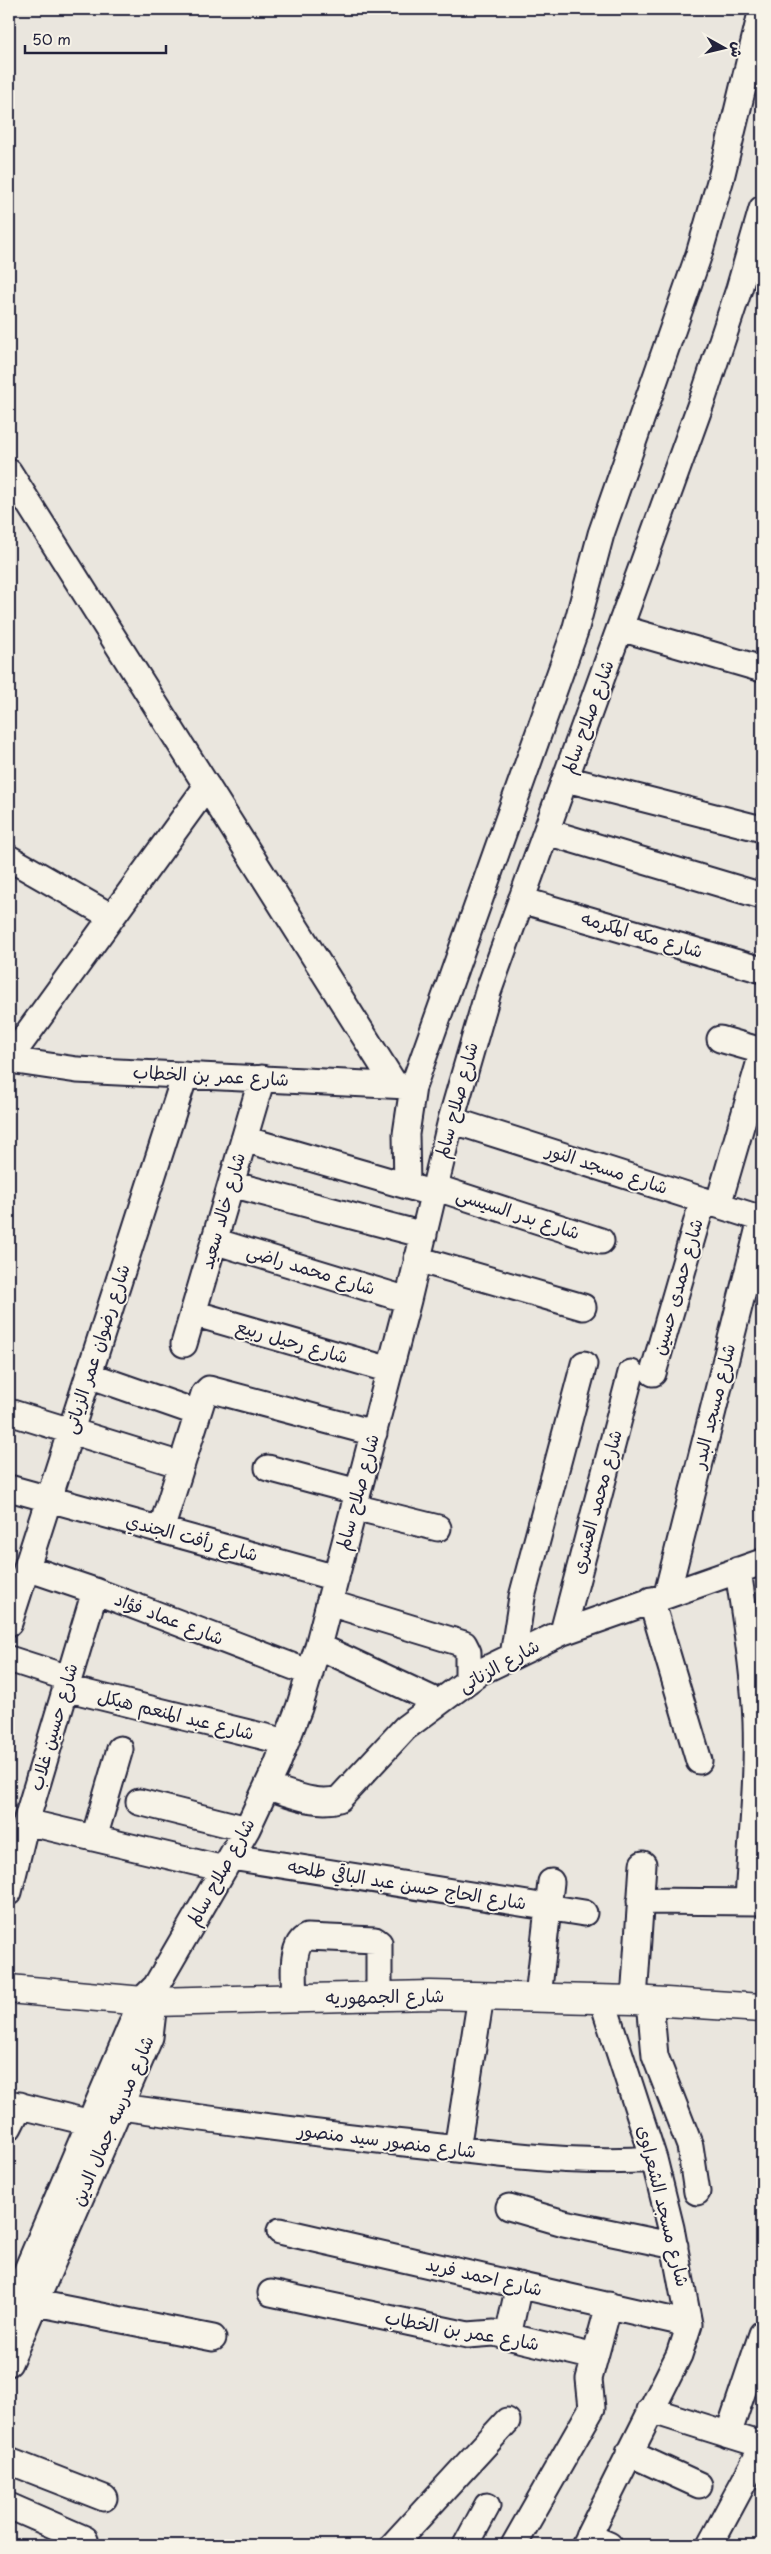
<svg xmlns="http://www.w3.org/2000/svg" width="771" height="2554" viewBox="0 0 771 2554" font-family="'Playpen Sans','Playpen Sans Arabic',sans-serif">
  <rect width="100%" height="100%" fill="#eae6de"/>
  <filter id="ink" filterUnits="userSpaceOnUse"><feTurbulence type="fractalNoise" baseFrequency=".02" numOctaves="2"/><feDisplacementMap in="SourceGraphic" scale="10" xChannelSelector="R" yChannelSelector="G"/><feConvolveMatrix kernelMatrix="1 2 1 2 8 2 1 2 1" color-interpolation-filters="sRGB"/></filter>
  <g filter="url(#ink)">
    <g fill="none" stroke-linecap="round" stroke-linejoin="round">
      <defs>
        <path id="minor" d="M9 472 395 1085
          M620 628 762 669
          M566 779 762 829
          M547 832 762 896
          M9 858 112 917
          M521 900 762 970
          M720 1039 762 1051
          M9 1059 207 786
          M9 1060 77 1070 408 1086
          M451 1120 762 1219
          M244 1139 421 1190
          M231 1184 424 1235
          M407 1186 406 1134 413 1087 575 631 601 534 699 254 721 178 762 9
          M434 1187 601 1241
          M718 1205 762 1054
          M214 1241 408 1300
          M417 1259 583 1307
          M193 1313 390 1370
          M184 1344 262 1078
          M653 1373 703 1200
          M89 1375 198 1413
          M9 1412 181 1465
          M268 1468 358 1492
          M9 1488 336 1578
          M354 1507 438 1528
          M161 1530 204 1394 209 1389 374 1433
          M27 1568 95 1591 310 1673
          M738 1570C745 1620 754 1671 756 1722 758 1781 751 1842 748 1901
          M667 1594 761 1219
          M651 1600 699 1761
          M329 1603 464 1644 468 1652V1681
          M9 1623 185 1075
          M563 1632 631 1373
          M318 1646 438 1702
          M513 1656 522 1597 584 1364
          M9 1659 68 1678
          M65 1688 286 1742
          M267 1787C290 1793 316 1806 339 1799L405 1728 480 1672 563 1632 762 1562
          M139 1802 247 1829
          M26 1822 224 1869
          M94 1838 120 1749
          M231 1857 584 1913
          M9 1892 26 1822 95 1591
          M640 1901 762 1902
          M538 1997 551 1882
          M295 1998C295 1982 289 1945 307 1937L375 1940 379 1943V1997
          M634 2000 643 1864
          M650 2001 655 2056 690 2146 697 2192
          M9 2103 91 2123
          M121 2107C222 2121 322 2134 423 2145 500 2154 576 2165 654 2159
          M9 2127 20 2105
          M457 2149 481 1996
          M509 2207 564 2223 675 2246
          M280 2231 689 2324
          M271 2293 468 2335 494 2333 595 2357
          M36 2303 213 2338
          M9 2312 142 2000 156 1986 247 1829 277 1765 299 1708 318 1646 408 1300 451 1120 488 992 704 395 739 289 762 209
          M508 2336 519 2285
          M9 2363 150 2037 156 1986
          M650 2410 762 2445
          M728 2435 762 2334
          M629 2453 699 2485
          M9 2461 104 2498
          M9 2506 85 2539
          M588 2536 609 2545
          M393 2545 507 2421
          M466 2545 487 2506
          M514 2545 592 2408 589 2379 609 2305
          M584 2545 679 2355 689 2324 671 2228 654 2159 602 1999
          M710 2545 762 2448"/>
        <path id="major" d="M9 1989 154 2002 430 1995 634 2000 762 2008"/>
      </defs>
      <use href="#minor" stroke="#22223b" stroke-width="29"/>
      <use href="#major" stroke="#22223b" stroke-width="31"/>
      <use href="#minor" stroke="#f7f3e8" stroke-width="25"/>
      <use href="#major" stroke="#f7f3e8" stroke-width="28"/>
    </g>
  </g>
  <g text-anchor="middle" stroke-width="4" stroke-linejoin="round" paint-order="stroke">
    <g font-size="18" fill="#22223b" stroke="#f7f3e8">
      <text transform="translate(588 717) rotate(-70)" y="6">شارع صلاح سالم</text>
      <text transform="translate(642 935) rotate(16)" y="6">شارع مكه المكرمه</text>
      <text transform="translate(211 1076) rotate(3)" y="6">شارع عمر بن الخطاب</text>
      <text transform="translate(457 1100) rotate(-75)" y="6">شارع صلاح سالم</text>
      <text transform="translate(607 1169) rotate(18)" y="6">شارع مسجد النور</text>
      <text transform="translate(223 1211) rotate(-74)" y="6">شارع خالد سعيد</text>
      <text transform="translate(518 1214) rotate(18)" y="6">شارع بدر السيسى</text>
      <text transform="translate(311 1270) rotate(17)" y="6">شارع محمد راضى</text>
      <text transform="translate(678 1287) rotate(-74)" y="6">شارع حمدى حسين</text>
      <text transform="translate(292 1342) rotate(16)" y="6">شارع رحيل ربيع</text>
      <text transform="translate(97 1349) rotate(-72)" y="6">شارع رضوان عمر الزياتى</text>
      <text transform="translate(714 1406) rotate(-76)" y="6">شارع مسجد البدر</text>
      <text transform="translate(358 1492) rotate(-75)" y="6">شارع صلاح سالم</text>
      <text transform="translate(597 1502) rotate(-75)" y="6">شارع محمد العشرى</text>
      <text transform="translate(192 1538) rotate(15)" y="6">شارع رأفت الجندي</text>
      <text transform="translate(169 1619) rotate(21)" y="6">شارع عماد فؤاد</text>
      <text transform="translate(499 1666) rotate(-29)" y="6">شارع الزناتى</text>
      <text transform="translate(176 1715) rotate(14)" y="6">شارع عبد المنعم هيكل</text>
      <text transform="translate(54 1727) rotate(-74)" y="6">شارع حسين غلاب</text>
      <text transform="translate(221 1872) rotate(-61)" y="6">شارع صلاح سالم</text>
      <text transform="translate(407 1885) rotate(9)" y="6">شارع الحاج حسن عبد الباقي طلحه</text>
      <text transform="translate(385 1997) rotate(-1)" y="6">شارع الجمهوريه</text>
      <text transform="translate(113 2121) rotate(-67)" y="6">شارع مدرسه جمال الدين</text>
      <text transform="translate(387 2141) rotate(7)" y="6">شارع منصور سيد منصور</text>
      <text transform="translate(663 2206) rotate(76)" y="6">شارع مسجد الشعراوى</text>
      <text transform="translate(484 2277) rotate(13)" y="6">شارع احمد فريد</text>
      <text transform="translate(462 2331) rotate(10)" y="6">شارع عمر بن الخطاب</text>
    </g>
  </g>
  <rect width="771" height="2554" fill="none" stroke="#f7f3e8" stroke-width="30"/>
  <rect x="15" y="15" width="741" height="2524" fill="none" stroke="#22223b" stroke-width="2" filter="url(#ink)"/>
  <g transform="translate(724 48) rotate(98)" stroke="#f7f3e8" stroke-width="4" paint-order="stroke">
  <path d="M0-4L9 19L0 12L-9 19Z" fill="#22223b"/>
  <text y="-8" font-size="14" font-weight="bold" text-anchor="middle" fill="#22223b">ش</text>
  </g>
  <path d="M25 45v8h141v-8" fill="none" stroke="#22223b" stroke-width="2.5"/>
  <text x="32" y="45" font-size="15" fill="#22223b" stroke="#f7f3e8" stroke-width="4" paint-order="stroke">50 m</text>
</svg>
